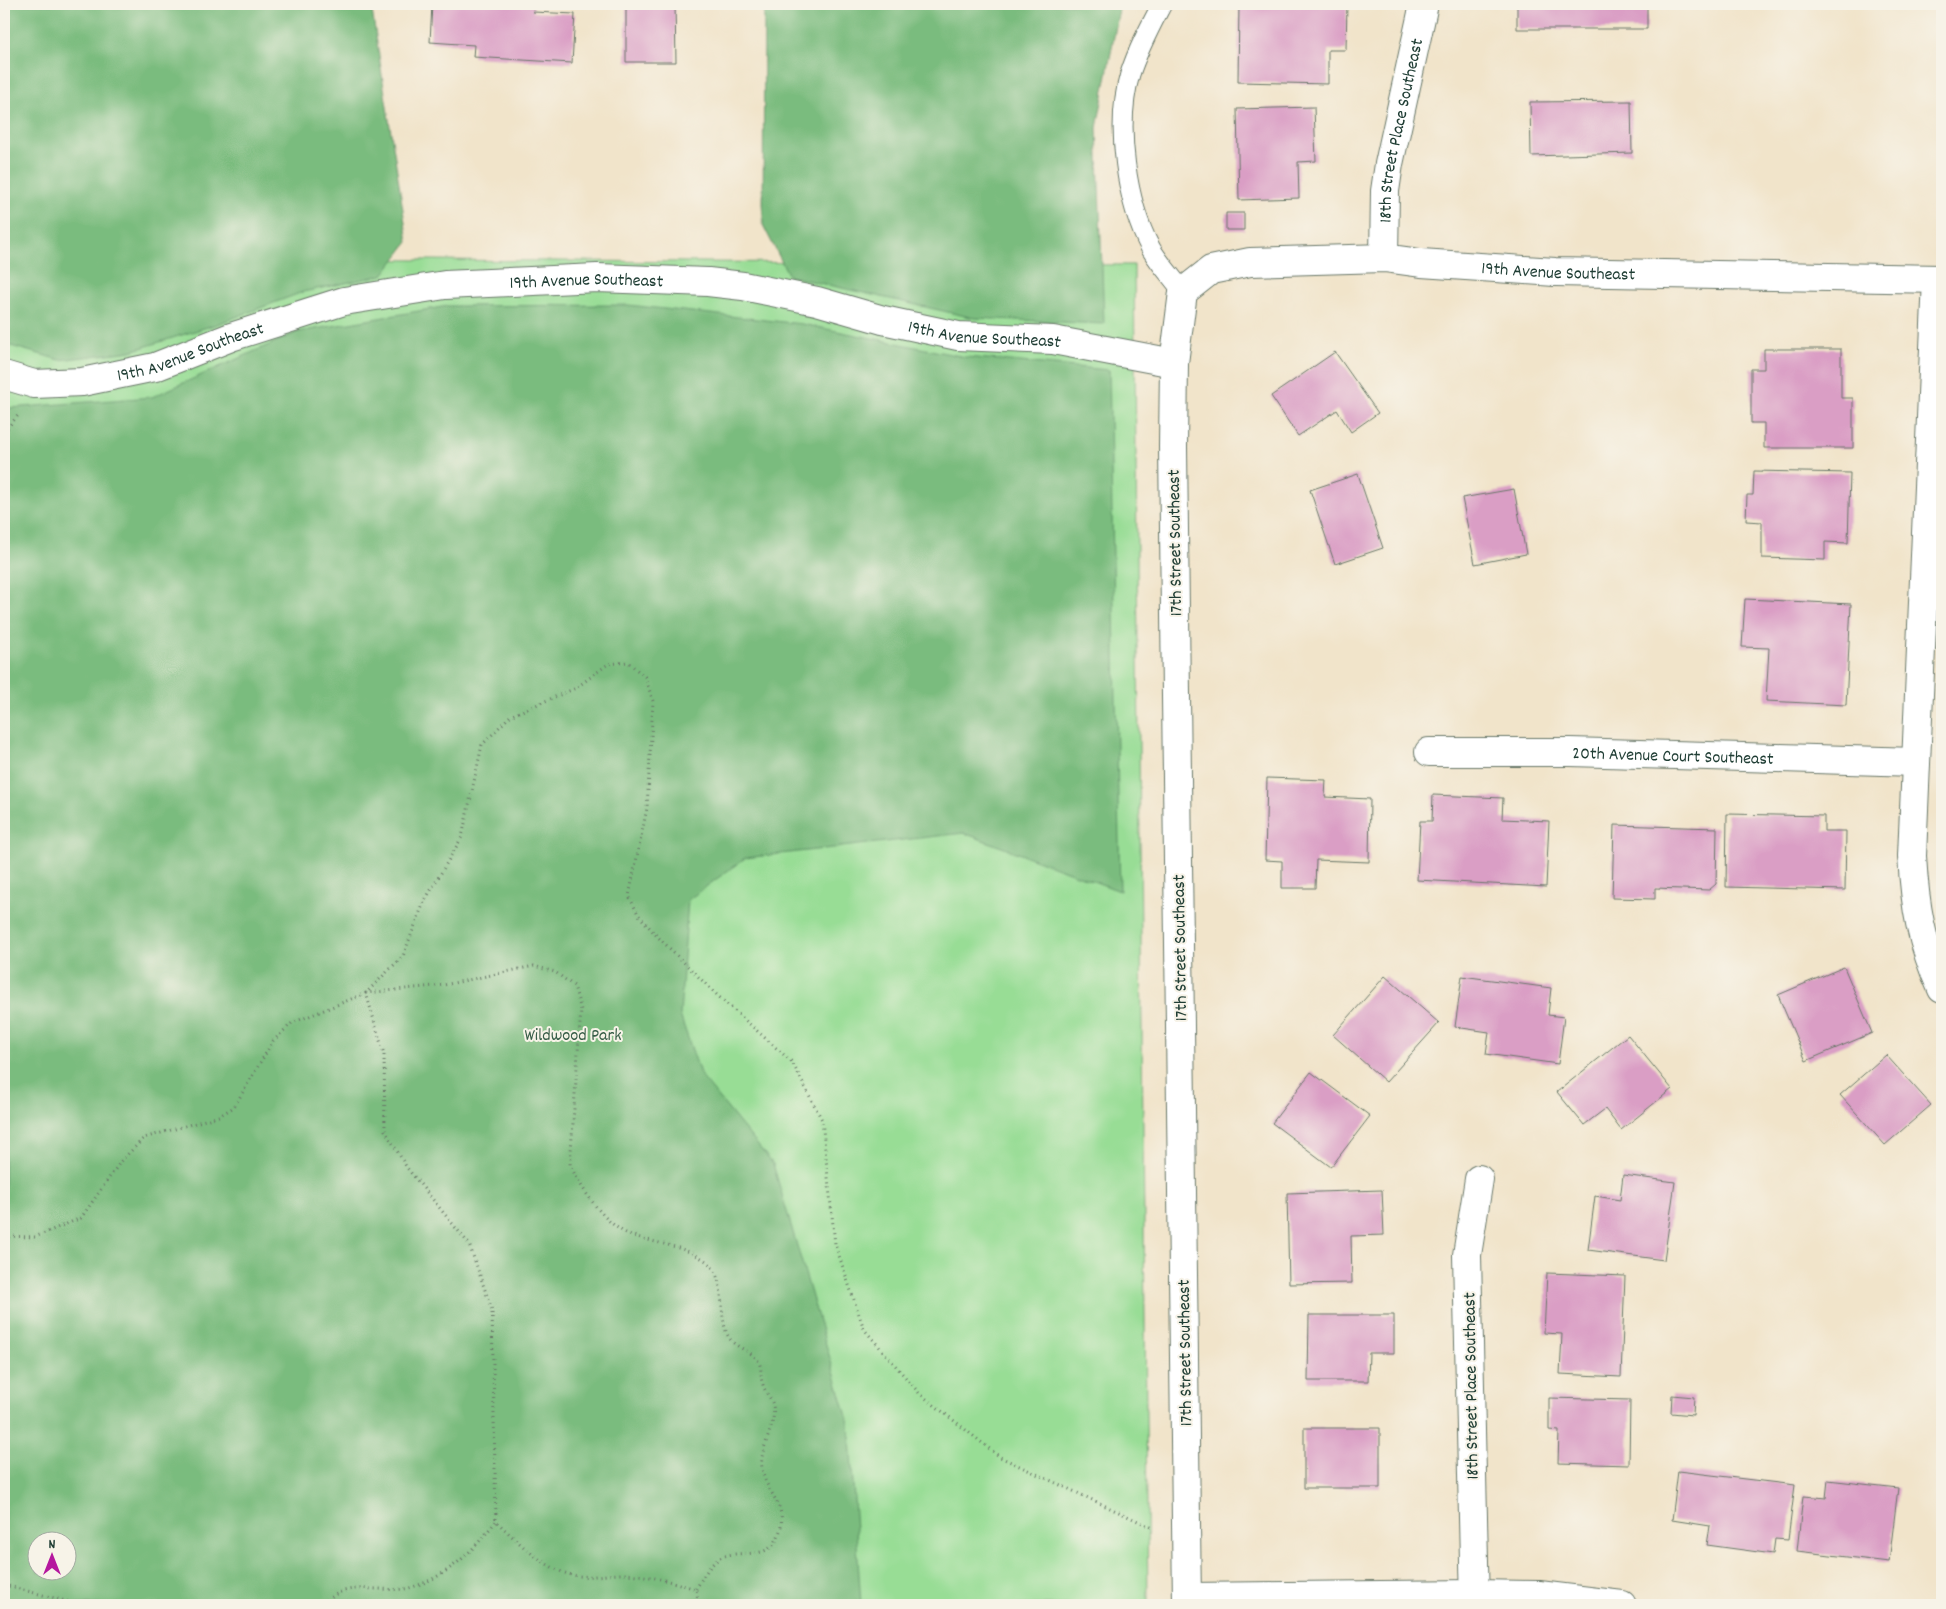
<svg xmlns="http://www.w3.org/2000/svg" width="1946" height="1609" viewBox="0 0 1946 1609" font-family="Dekko,sans-serif">
  <rect width="100%" height="100%" fill="#f7f3e8"/>
  <filter id="ink" filterUnits="userSpaceOnUse"><feTurbulence type="fractalNoise" baseFrequency=".02" numOctaves="2"/><feDisplacementMap in="SourceGraphic" scale="10" xChannelSelector="R" yChannelSelector="G"/><feConvolveMatrix kernelMatrix="1 2 1 2 8 2 1 2 1" color-interpolation-filters="sRGB"/></filter>
  <filter id="wash" filterUnits="userSpaceOnUse"><feTurbulence type="fractalNoise" baseFrequency=".0096" numOctaves="4" result="noise"/><feDisplacementMap in="SourceGraphic" scale="20" xChannelSelector="R" yChannelSelector="G"/><feGaussianBlur stdDeviation="1.12" result="paint"/><feColorMatrix in="noise" values="0 0 0 0 0 0 0 0 0 0 0 0 0 0 0 0 0 1.4 0 .05"/><feComposite in="paint" operator="in"/></filter>
  <g filter="url(#wash)">
    <rect width="100%" height="100%" fill="#f1e4ca"/>
    <path fill="#98dd95" stroke="#5c8d64" fill-rule="evenodd" d="M4 257 1134 265 1148 1605H4ZM38 1542H68V1572H38Z"/>
    <path fill="#7abc7e" stroke="#4c7c59" fill-rule="evenodd" d="M4 4H371L408 242 383 275 303 292 217 324 131 351 60 360 4 344Z
      M764 4H1120L1097 128 1104 324 974 318 789 276 763 225Z
      M628 305 802 324 965 357 1109 370 1120 891 964 833 745 858 688 900 680 1015 701 1076 773 1164 849 1423 861 1605H4V403L10 408 152 397 298 332 448 306ZM38 1542H68V1572H38Z"/>
    <g id="blocks">
      <path fill="#da9ec5" d="M432 4H534L533 12 575 14 572 63 473 57 474 45 430 42Z
        M626 4H675L676 62H626Z
        M1239 4H1347L1346 50H1328V84L1238 82Z
        M1517 4H1647V29H1517Z
        M1631 101 1632 153 1531 156 1530 102Z
        M1314 107 1316 161 1298 162 1299 198 1239 200 1237 109Z
        M1226 213H1244V230H1226Z
        M1764 349H1841V398H1853V448H1764V423H1751V369H1764Z
        M1335 352 1378 413 1351 432 1337 410 1298 436 1271 396Z
        M1754 471 1850 473 1848 543 1825 542V560L1762 558V522L1746 521 1747 495H1753Z
        M1358 474 1383 548 1335 564 1310 490Z
        M1514 489 1526 554 1475 564 1462 498Z
        M1745 599 1851 604 1846 705 1766 701 1769 648 1742 647Z
        M1267 778 1326 780 1325 797 1370 799 1369 862 1316 860 1315 888H1282V861L1265 860Z
        M1433 795 1503 798 1502 819 1549 821 1546 887 1417 880 1420 821H1432Z
        M1727 814 1824 816V831H1846L1845 890 1726 887Z
        M1614 825 1717 828 1716 884 1709 890 1655 888V899L1612 898Z
        M1844 967 1872 1033 1806 1061 1778 995Z
        M1385 976 1439 1023 1386 1082 1333 1035Z
        M1462 976 1551 988 1548 1015 1564 1017 1558 1064 1486 1054 1489 1032 1455 1027Z
        M1628 1035 1672 1089 1621 1130 1605 1109 1584 1125 1557 1092Z
        M1886 1055 1931 1105 1885 1145 1840 1095Z
        M1311 1072 1370 1116 1331 1167 1272 1123Z
        M1623 1175 1675 1182 1664 1260 1588 1250 1595 1196 1620 1200Z
        M1382 1190 1384 1235 1351 1236 1352 1283 1289 1284 1287 1193Z
        M1547 1273 1625 1276 1621 1377 1560 1374 1562 1334 1544 1333Z
        M1309 1315H1394V1353H1369L1368 1381H1308Z
        M1672 1395 1694 1397 1693 1415 1671 1413Z
        M1549 1398 1630 1400 1629 1465 1558 1463 1559 1431 1549 1430Z
        M1304 1428H1380V1488H1304Z
        M1678 1471 1795 1485 1788 1540 1775 1539 1773 1554 1707 1545 1710 1526 1672 1520Z
        M1828 1480 1898 1488 1889 1562 1797 1551 1803 1496 1826 1498Z"/>
    </g>
  </g>
  <g filter="url(#ink)">
    <use href="#blocks" fill-opacity="0" stroke="#687768" stroke-width="1"/>
    <g fill="none" stroke-linecap="round" stroke-linejoin="round">
      <defs>
        <path id="lane" d="M1162 4C1150 27 1138 49 1130 74 1115 125 1126 202 1151 249 1160 264 1173 278 1183 292"/>
        <g id="street">
          <path id="s1" d="M1384 258 1385 191 1389 164 1424 4"/>
          <path d="M1937 279 1912 856C1915 907 1921 943 1942 989"/>
          <path id="s2" d="M4 375 34 384 82 382 155 367 231 337 344 301 445 285 597 278 708 282 743 286 817 301 883 320 958 336 1053 340 1174 363"/>
          <path id="s3" d="M1429 752H1570L1916 762"/>
          <path d="M1187 1597 1475 1594 1539 1595 1622 1605"/>
          <path id="s4" d="M1187 1605 1173 447 1174 363 1183 292 1211 270 1250 262 1384 258 1421 263 1555 272 1942 279"/>
          <path d="M1475 1605 1467 1255 1479 1179"/>
        </g>
      </defs>
      <use href="#lane" stroke="#687768" stroke-width="21"/>
      <use href="#street" stroke="#687768" stroke-width="30"/>
      <path stroke="#687768" stroke-width="3" stroke-dasharray="1 4" stroke-linecap="butt" d="M4 432 20 413
        M4 1236 35 1237 81 1218 121 1161 144 1138 219 1116 234 1107 273 1041 292 1023 366 993 403 956 424 902 462 837 482 745 510 716 576 688 608 664 628 662 645 677 653 701 647 808 629 896 638 914 655 934 718 996 792 1062 822 1120 835 1244 864 1329 919 1393 1000 1457 1153 1528
        M4 1585 82 1605
        M696 1589C703 1577 709 1564 722 1557 739 1549 767 1561 777 1539 792 1505 765 1495 762 1468 759 1447 777 1427 773 1405 771 1398 765 1392 763 1385 759 1375 764 1365 755 1357 748 1350 735 1347 730 1339 716 1319 729 1278 706 1261 683 1245 656 1244 631 1235 605 1226 582 1189 570 1165L581 1010 574 986 555 972 534 966 444 985 366 993 384 1054 385 1130 407 1168 469 1244 492 1310 496 1521C515 1539 535 1560 560 1571 582 1581 601 1574 624 1574 649 1575 673 1582 696 1589L699 1605
        M325 1605C341 1578 384 1594 409 1588 448 1577 472 1552 496 1521"/>
      <use href="#lane" stroke="#fff" stroke-width="19"/>
      <use href="#street" stroke="#fff" stroke-width="28"/>
    </g>
  </g>
  <g text-anchor="middle" stroke-width="4" stroke-linejoin="round" paint-order="stroke">
    <g font-size="18" fill="#1f3d34" stroke="#f7f3e8">
      <text dy="6" stroke="none"><textPath href="#s1" startOffset="129">18th Street Place Southeast</textPath></text>
      <text dy="6" stroke="none"><textPath href="#s4" startOffset="1698">19th Avenue Southeast</textPath></text>
      <text dy="6" stroke="none"><textPath href="#s2" startOffset="598">19th Avenue Southeast</textPath></text>
      <text dy="6" stroke="none"><textPath href="#s2" startOffset="1002">19th Avenue Southeast</textPath></text>
      <text dy="6" stroke="none"><textPath href="#s2" startOffset="192">19th Avenue Southeast</textPath></text>
      <text transform="translate(1174 543) rotate(-91)" y="6">17th Street Southeast</text>
      <text dy="6" stroke="none"><textPath href="#s3" startOffset="244">20th Avenue Court Southeast</textPath></text>
      <text transform="translate(1179 948) rotate(-91)" y="6">17th Street Southeast</text>
      <text transform="translate(1184 1353) rotate(-91)" y="6">17th Street Southeast</text>
      <text transform="translate(1470 1386) rotate(-91)" y="6">18th Street Place Southeast</text>
    </g>
    <g font-size="18" fill="#375d47" stroke="#f7f3e8">
      <text x="573" y="1040">Wildwood Park</text>
    </g>
  </g>
  <rect width="1946" height="1609" fill="none" stroke="#f7f3e8" stroke-width="20"/>
  <g transform="translate(52 1556)"><circle r="24" fill="#f7f3e8" stroke="#a1aaa0"/>
  <path d="M0-4L9 19L0 12L-9 19Z" fill="#b5179e"/>
  <text y="-8" font-size="14" font-weight="bold" text-anchor="middle" fill="#1f3d34">N</text>
  </g>
</svg>
